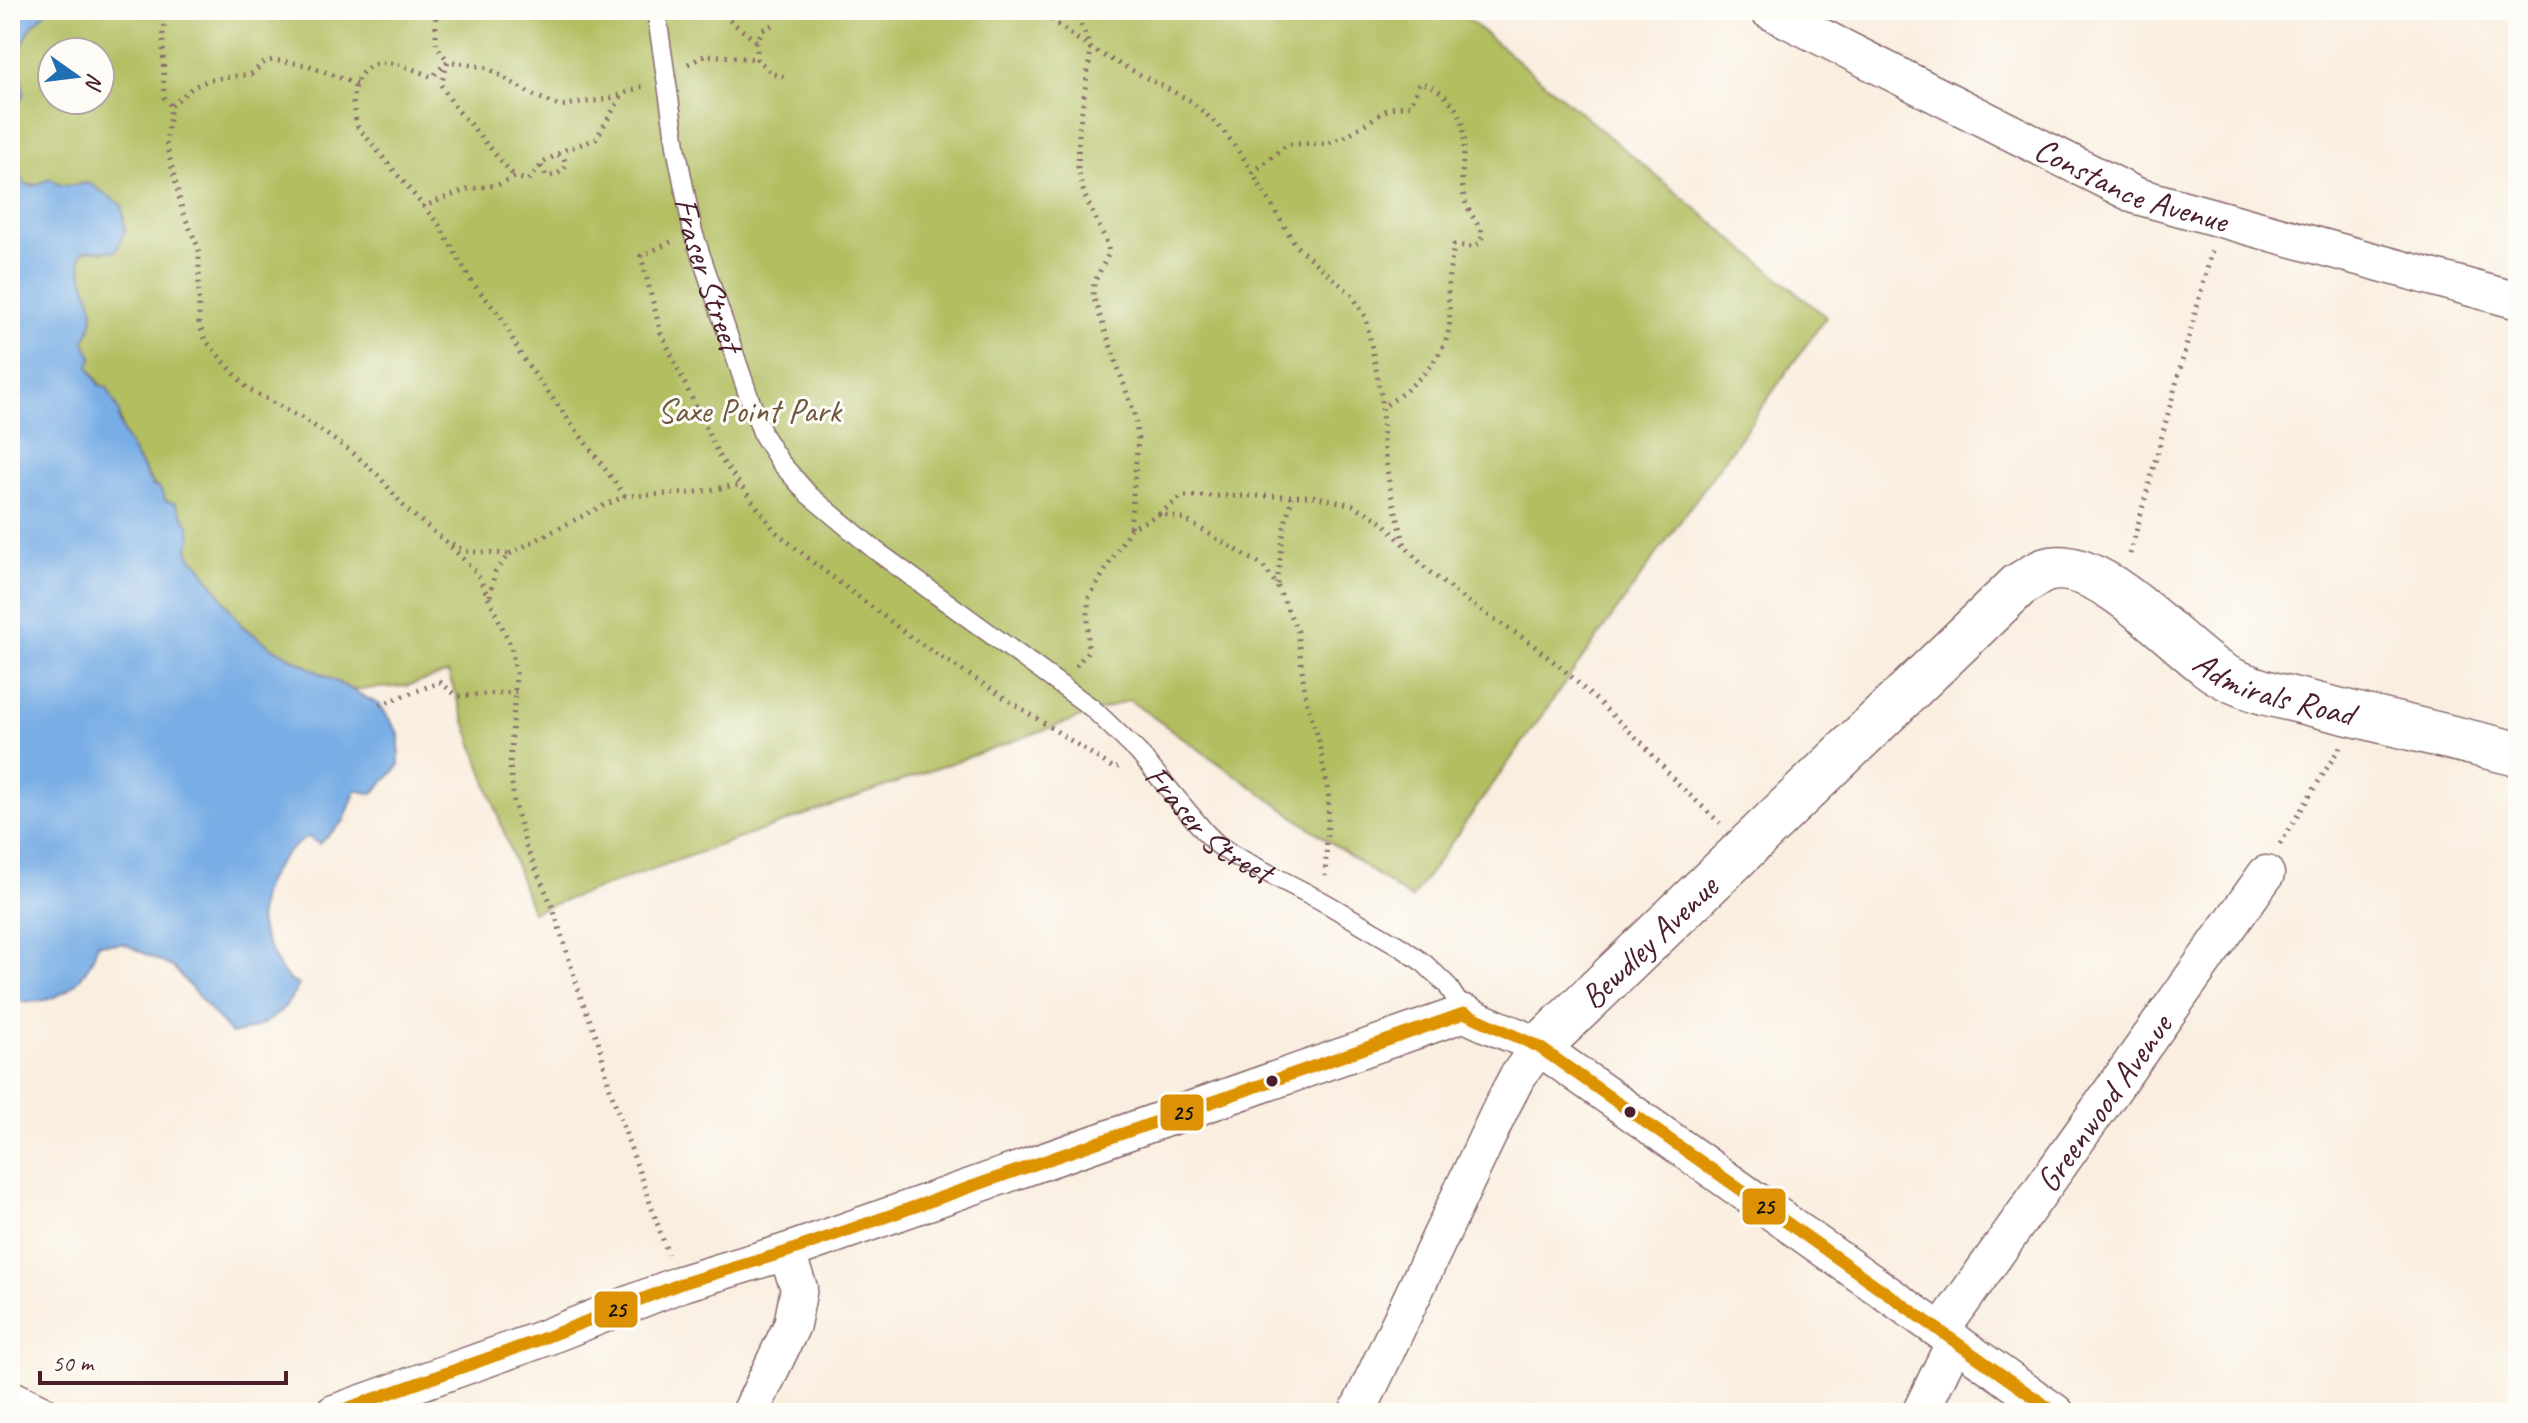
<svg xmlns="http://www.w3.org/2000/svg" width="2528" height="1423" viewBox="0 0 2528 1423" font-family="Caveat,sans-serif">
  <rect width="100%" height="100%" fill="#fdfcf7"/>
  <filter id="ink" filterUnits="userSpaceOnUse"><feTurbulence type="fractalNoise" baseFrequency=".0125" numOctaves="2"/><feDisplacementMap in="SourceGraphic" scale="16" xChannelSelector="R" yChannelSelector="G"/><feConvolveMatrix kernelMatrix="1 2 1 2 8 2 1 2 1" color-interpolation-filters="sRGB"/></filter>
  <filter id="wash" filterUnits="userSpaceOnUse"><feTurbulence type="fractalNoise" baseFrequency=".006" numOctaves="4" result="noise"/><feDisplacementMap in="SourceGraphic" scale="32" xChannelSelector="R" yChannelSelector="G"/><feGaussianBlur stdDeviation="1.8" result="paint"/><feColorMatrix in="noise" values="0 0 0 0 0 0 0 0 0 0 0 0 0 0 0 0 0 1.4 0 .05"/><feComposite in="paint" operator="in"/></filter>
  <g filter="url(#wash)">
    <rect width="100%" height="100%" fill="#f9eedf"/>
    <path fill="#b2be60" stroke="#7e6e46" stroke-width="2" fill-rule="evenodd" d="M48 10H1208L1248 24 1267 23 1282 10H1457L1826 317 1411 899 1129 700 532 912 448 673 407 686 351 690 273 648 242 626 200 566 191 557 188 549 191 538C169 504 144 474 125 438 121 429 121 417 117 409 108 394 97 382 89 367L91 357 84 341C108 302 74 282 81 252L88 250 104 252 88 183 66 186 24 184 14 153 10 149V125L24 93 18 54 31 27ZM52 52H100V100H52Z"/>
    <path fill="#78ade5" stroke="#616688" stroke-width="2" d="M10 10H48L31 27 18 54 24 93 10 125Z
      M1208 10H1282L1267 23 1248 24Z
      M10 149 24 184 33 186 50 179C62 189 74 185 89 183L122 205 125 231 116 251 88 250 81 253C74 281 108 302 84 341L92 357 89 367 99 385 107 387 119 412V422L126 439 153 487H159L166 501 175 503 189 525 191 538 188 549 191 557 200 566 242 626 273 648 380 705 399 734V766L372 794 356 790 344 821 319 844 308 837C278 854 255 890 260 925 261 934 268 944 272 953 279 966 284 980 299 985 284 1015 264 1028 231 1034L174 968 125 944 98 943C91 968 76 991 49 999 38 1003 22 1001 10 1001Z"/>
  </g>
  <g filter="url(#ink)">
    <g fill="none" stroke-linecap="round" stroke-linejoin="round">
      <defs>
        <g id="service">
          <path id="s1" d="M656 10 677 152 693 232 749 397 763 435 780 462 809 495 875 550 1092 708 1138 752 1204 831 1217 844 1233 855 1322 901 1401 947 1425 964 1447 985 1465 1013"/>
        </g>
        <g id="minor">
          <path id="s2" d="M1768 10 2137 196 2518 301"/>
          <path id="s3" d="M1941 1331 2266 874"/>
          <path d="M10 1398 41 1413"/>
          <path d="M334 1413 539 1340 680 1284 786 1252 1465 1013C1488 1027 1515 1033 1539 1047L2056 1413"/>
          <path d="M750 1413 792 1325 799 1288 786 1252"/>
          <path d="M1357 1413 1503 1104 1517 1077 1539 1047"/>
          <path d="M1920 1413 1955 1341"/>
        </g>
        <g id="tertiary">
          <path id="s4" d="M1539 1047 2019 585C2028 580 2037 573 2046 570 2096 555 2168 636 2206 664 2224 679 2245 686 2267 693L2518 754"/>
        </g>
      </defs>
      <use href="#service" stroke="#87676a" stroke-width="21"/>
      <use href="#minor" stroke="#87676a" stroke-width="39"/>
      <use href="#tertiary" stroke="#87676a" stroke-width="47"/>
      <path stroke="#87676a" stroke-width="5" stroke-dasharray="2 6" stroke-linecap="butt" d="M170 10 163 31 164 97 171 106
        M436 10V45L448 61 441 85 455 107 515 177
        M717 10 757 42
        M1038 10 1091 49 1191 101 1222 129 1243 157 1296 246 1352 295 1366 318 1382 400 1383 444 1391 494 1405 545
        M1075 10 1091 49 1079 130 1078 167 1084 194 1107 243 1109 253 1094 283 1093 296 1134 413 1138 439 1130 528
        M772 25 762 30 757 42V59L773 74 789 78
        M688 64 706 55 757 59
        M356 84 307 65 273 60 265 62 251 74 209 80 193 87 171 106 166 143 183 213 199 249V324L205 340 248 389 304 419 352 452 378 475 406 509 445 541 477 573 511 646 516 674 510 765 514 802 526 847 553 908 580 995 598 1040 610 1089 668 1254
        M541 166 546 176C556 176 560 173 566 166L564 158 558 155
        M1252 173 1288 144H1327L1346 136 1390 108 1411 105 1419 83C1429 83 1439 90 1446 97 1480 130 1454 164 1465 200 1468 213 1478 222 1483 234L1480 243 1472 247 1454 245C1452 259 1448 274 1448 289 1448 304 1452 319 1448 333 1442 361 1406 394 1382 407
        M422 207 468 189 498 185 515 177 528 180 544 162 565 150 596 139 622 95
        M671 242 641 256 661 333 720 458 775 531 814 563 912 638 1115 769 1118 767
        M625 496 522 357 501 317 472 282 439 225 358 127C350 104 349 69 381 63 397 61 417 71 432 77L448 61 488 68 531 94 559 106 608 99 643 86
        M1159 514 1183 496H1313L1353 505 1383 522 1426 569 1465 600 1528 641 1564 670 1643 744 1679 785 1720 823
        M452 544 465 551 508 554
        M2130 554 2212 251
        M1277 584 1284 528 1292 497
        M490 596 495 572 509 554 598 508 625 496 690 493 739 485
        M1076 666 1088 651V599L1130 529 1159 514 1184 519 1262 565 1277 585 1297 631 1306 700 1318 737 1329 798 1325 876
        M380 705 440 682 457 696 516 692
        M2280 844 2340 747"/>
      <use href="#service" stroke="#fff" stroke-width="18"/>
      <use href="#minor" stroke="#fff" stroke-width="36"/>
      <use href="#tertiary" stroke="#fff" stroke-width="44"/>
      <defs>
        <path id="bus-1" d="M1465 1013 1539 1047 2056 1413
          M334 1413 539 1340 680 1284 786 1252 1465 1013"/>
      </defs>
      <use href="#bus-1" stroke="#fdfcf7" stroke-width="18"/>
      <use href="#bus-1" stroke="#dd9206" stroke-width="12"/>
    </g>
  </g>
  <g fill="#4a1f2b" stroke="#fdfcf7" stroke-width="3">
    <circle cx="1272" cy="1081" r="7"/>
    <circle cx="1630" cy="1112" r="7"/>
  </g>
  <g text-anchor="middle" stroke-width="6" stroke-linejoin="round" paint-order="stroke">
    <g font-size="34" fill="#4a1f2b" stroke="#fdfcf7">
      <text dy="12" stroke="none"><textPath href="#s2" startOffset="404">Constance Avenue</textPath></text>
      <text dy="12" stroke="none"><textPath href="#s1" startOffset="270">Fraser Street</textPath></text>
      <text dy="12" stroke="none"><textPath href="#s4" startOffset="962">Admirals Road</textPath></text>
      <text dy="12" stroke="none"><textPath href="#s1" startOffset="1036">Fraser Street</textPath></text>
      <text dy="12" stroke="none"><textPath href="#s4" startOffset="152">Bewdley Avenue</textPath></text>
      <text dy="12" stroke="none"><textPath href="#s3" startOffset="280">Greenwood Avenue</textPath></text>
    </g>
    <g font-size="34" fill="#6e573e" stroke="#fdfcf7">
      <text x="749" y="422">Saxe Point Park</text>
    </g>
  </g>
  <g stroke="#fdfcf7" stroke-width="3">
    <rect x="1159" y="1093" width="46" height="39" rx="8" fill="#dd9206"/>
    <rect x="1741" y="1187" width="46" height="39" rx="8" fill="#dd9206"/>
    <rect x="593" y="1290" width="46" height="39" rx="8" fill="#dd9206"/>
  </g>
  <g font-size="22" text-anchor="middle" font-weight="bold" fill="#111">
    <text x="1182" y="1120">25</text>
    <text x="1764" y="1214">25</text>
    <text x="616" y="1317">25</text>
  </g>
  <rect width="2528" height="1423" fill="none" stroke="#fdfcf7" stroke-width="40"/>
  <g transform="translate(76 76) rotate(104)"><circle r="38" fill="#fdfcf7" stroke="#b5a4a5" stroke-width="2"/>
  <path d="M0-6L14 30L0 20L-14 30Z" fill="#1f6fb2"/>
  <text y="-12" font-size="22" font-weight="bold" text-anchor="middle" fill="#4a1f2b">N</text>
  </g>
  <path d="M40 1371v12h246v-12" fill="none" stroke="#4a1f2b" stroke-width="4"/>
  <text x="52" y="1371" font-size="24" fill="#4a1f2b" stroke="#fdfcf7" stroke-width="6" paint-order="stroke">50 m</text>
</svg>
